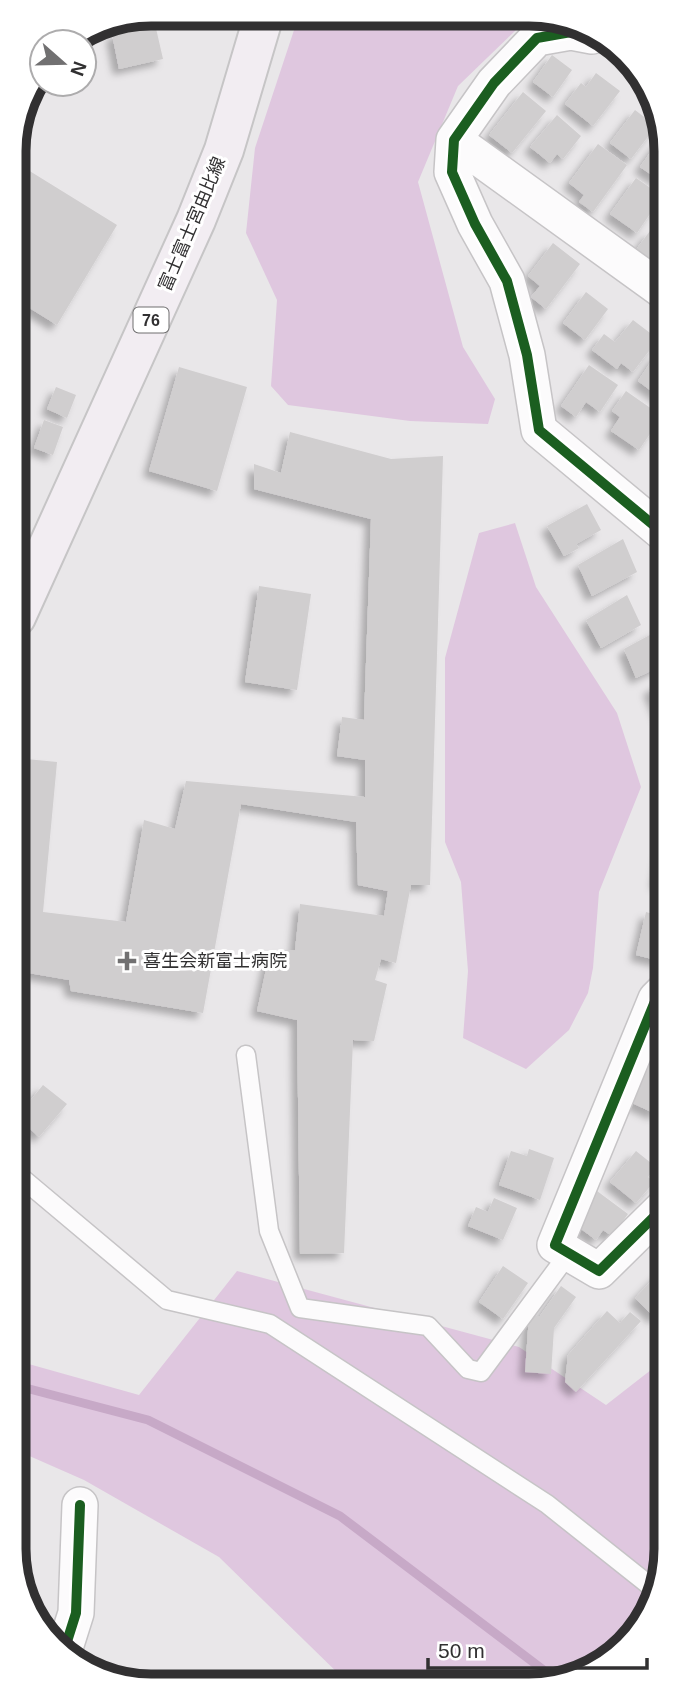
<svg xmlns="http://www.w3.org/2000/svg" width="680" height="1700" viewBox="0 0 680 1700" font-family="Helvetica,'Noto Sans JP',sans-serif">
  <defs>
    <filter id="shadow"><feDropShadow dx="-6" dy="6" stdDeviation="3.5" flood-color="#0004"/></filter>
  </defs>
  <rect width="100%" height="100%" fill="#e9e7e9"/>
  <path fill="#dfc7df" d="M299 15 548 17 517 29 458 86 418 182 463 347 495 399 488 424 410 421 288 405 271 386 277 300 246 233 255 148Z
    M515 523 536 587 617 713 641 787 599 892 593 968 588 993 569 1030 526 1069 463 1038 468 971 461 882 445 842V658L479 533Z
    M237 1271 519 1347 606 1405 665 1359 666 1557 637 1632 564 1681 347 1682 219 1557 84 1480 18 1451V1361L139 1395Z"/>
  <g fill="none" stroke-linecap="round" stroke-linejoin="round">
    <path stroke="#c7a9c7" stroke-width="9" d="M18 1386 148 1420 340 1516 558 1681"/>
  </g>
  <path fill="#d0cecf" filter="url(#shadow)" d="M155 24 163 59 119 69 112 34Z
    M552 55 572 70 553 97 533 82Z
    M596 73 620 91 593 126 565 104 581 83 586 87Z
    M523 92 546 111 512 153 489 135Z
    M635 110 656 126 631 159 610 143Z
    M557 115 581 136 563 159 557 154 550 163 530 147Z
    M659 140 661 142 662 182 640 167Z
    M598 144 627 165 593 212 579 202 584 195 569 183Z
    M28 170 117 225 57 325 15 299 14 193Z
    M636 178 662 196 637 233 610 214Z
    M650 231 657 237 662 232V258L655 267 635 251Z
    M553 243 580 264 546 309 531 297 540 286 528 276Z
    M586 292 608 309 585 340 563 323Z
    M633 320 658 339 633 372 621 363 617 369 592 350 604 334 615 342Z
    M657 353 662 359V399L638 381Z
    M589 365 618 385 600 412 586 402 576 417 561 406Z
    M179 367 247 387 217 491 149 471Z
    M56 387 76 395 67 418 47 409Z
    M15 390 27 396 18 417 15 415Z
    M626 391 662 416 639 450 611 431 620 417 612 411Z
    M44 420 63 427 53 455 34 448Z
    M290 432 391 459 443 456 430 885H411L396 963 381 959 375 980 387 984 374 1041 353 1040 344 1253 300 1254 297 1020 257 1011 270 951 295 950 300 904 384 916 388 891 358 885 356 822 241 804 203 1013 71 991 69 980 17 971 16 758 57 762 43 912 126 922 144 820 175 829 186 781 365 797V760L337 756 342 717 364 720 371 519 254 489V464L281 473Z
    M587 504 601 530 576 544 579 548 564 556 547 526Z
    M15 532 27 540 16 556Z
    M623 539 637 572 592 596 578 565Z
    M259 586 311 594 297 690 245 682Z
    M627 595 641 625 601 648 586 620Z
    M659 630 663 639V665L636 678 624 649Z
    M663 681V721L649 689Z
    M662 850H664V884L656 883Z
    M663 904H664V962L636 955 646 912 660 916Z
    M651 1058 664 1064V1095L656 1114 632 1103Z
    M43 1085 67 1104 39 1137 17 1117Z
    M529 1149 554 1158 540 1200 499 1185 511 1151 527 1156Z
    M636 1151 656 1167 648 1177 654 1182 636 1203 610 1182Z
    M597 1191 628 1214 612 1236 603 1230 596 1240 573 1223Z
    M494 1198 517 1208 503 1240 468 1226 476 1207 488 1212Z
    M503 1266 528 1283 503 1319 479 1302Z
    M665 1267V1308L655 1318 635 1298Z
    M561 1286 576 1297 554 1328 551 1374 525 1372 529 1316H540Z
    M607 1311 620 1323 630 1312 641 1321 576 1392 565 1382 568 1355Z"/>
  <g fill="none" stroke-linecap="round" stroke-linejoin="round">
    <defs>
      <path id="service" d="M246 1055 269 1231 300 1308 428 1326 468 1369 481 1372 569 1253
        M17 1174 167 1300 270 1324 547 1504 654 1589"/>
      <path id="minor" d="M592 36 571 32 537 38 494 83 454 140 452 172 475 224 507 281 527 355 539 430 663 533
        M454 140 662 290
        M664 991 656 999 555 1245 599 1271 665 1206
        M64 1651 76 1613 80 1505"/>
      <path id="primary" d="M16 617 196 220 224 150 264 15"/>
    </defs>
    <use href="#service" stroke="#c6c4c6" stroke-width="21"/>
    <use href="#minor" stroke="#c6c4c6" stroke-width="38"/>
    <use href="#primary" stroke="#c6c5c6" stroke-width="42"/>
    <use href="#service" stroke="#fcfbfc" stroke-width="18"/>
    <use href="#minor" stroke="#fcfbfc" stroke-width="35"/>
    <use href="#primary" stroke="#f2edf2" stroke-width="38"/>
    <defs>
      <path id="cycleway" d="M592 36 571 32 537 38 494 83 454 140 452 172 475 224 507 281 527 355 539 430 663 533
        M664 991 656 999 555 1245 599 1271 665 1206
        M64 1651 76 1613 80 1505"/>
    </defs>
    <use href="#cycleway" stroke="#fff" stroke-width="15"/>
    <use href="#cycleway" stroke="#1b5e20" stroke-width="10"/>
  </g>
  <path fill="#717071" stroke="#fff" stroke-width="2.5" d="M123.5 950.5h7v7h7v7h-7v7h-7v-7h-7v-7h7z"/>
  <g text-anchor="middle" stroke-width="6" stroke-linejoin="round" paint-order="stroke">
    <rect fill="#fff" stroke="#6f6e6f" stroke-width="2" x="133.5" y="307.5" width="35" height="25" rx="5"/>
    <g font-size="16" font-weight="bold" fill="#313031">
      <text x="151" y="326">76</text>
    </g>
    <g font-size="18" fill="#313031" stroke="#fff">
      <text transform="translate(192 224) rotate(-67)" y="6">富士富士宮由比線</text>
    </g>
    <g font-size="18" fill="#313031" stroke="#fff" text-anchor="start">
      <text x="143" y="967">喜生会新富士病院</text>
    </g>
  </g>
  <path d="M0 0H680V1700H0ZM151 26H529A125 125 0 0 1 654 151V1549A125 125 0 0 1 529 1674H151A125 125 0 0 1 26 1549V151A125 125 0 0 1 151 26Z" fill="#fff" fill-rule="evenodd"/>
  <path fill="none" stroke="#313031" stroke-width="9" d="M151 26H529A125 125 0 0 1 654 151V1549A125 125 0 0 1 529 1674H151A125 125 0 0 1 26 1549V151A125 125 0 0 1 151 26Z"/>
  <g transform="translate(63 63) rotate(110)"><circle r="33" fill="#ffffff" stroke="#adacad" stroke-width="2"/>
  <path d="M0-5L12 26L0 18L-12 26Z" fill="#717071"/>
  <text y="-10" font-size="19" font-weight="bold" text-anchor="middle" fill="#313031">N</text>
  </g>
  <path d="M428 1658v10h219v-10" fill="none" stroke="#313031" stroke-width="3.5"/>
  <text x="438" y="1658" font-size="21" fill="#313031" stroke="#ffffff" stroke-width="5" paint-order="stroke">50 m</text>
</svg>
